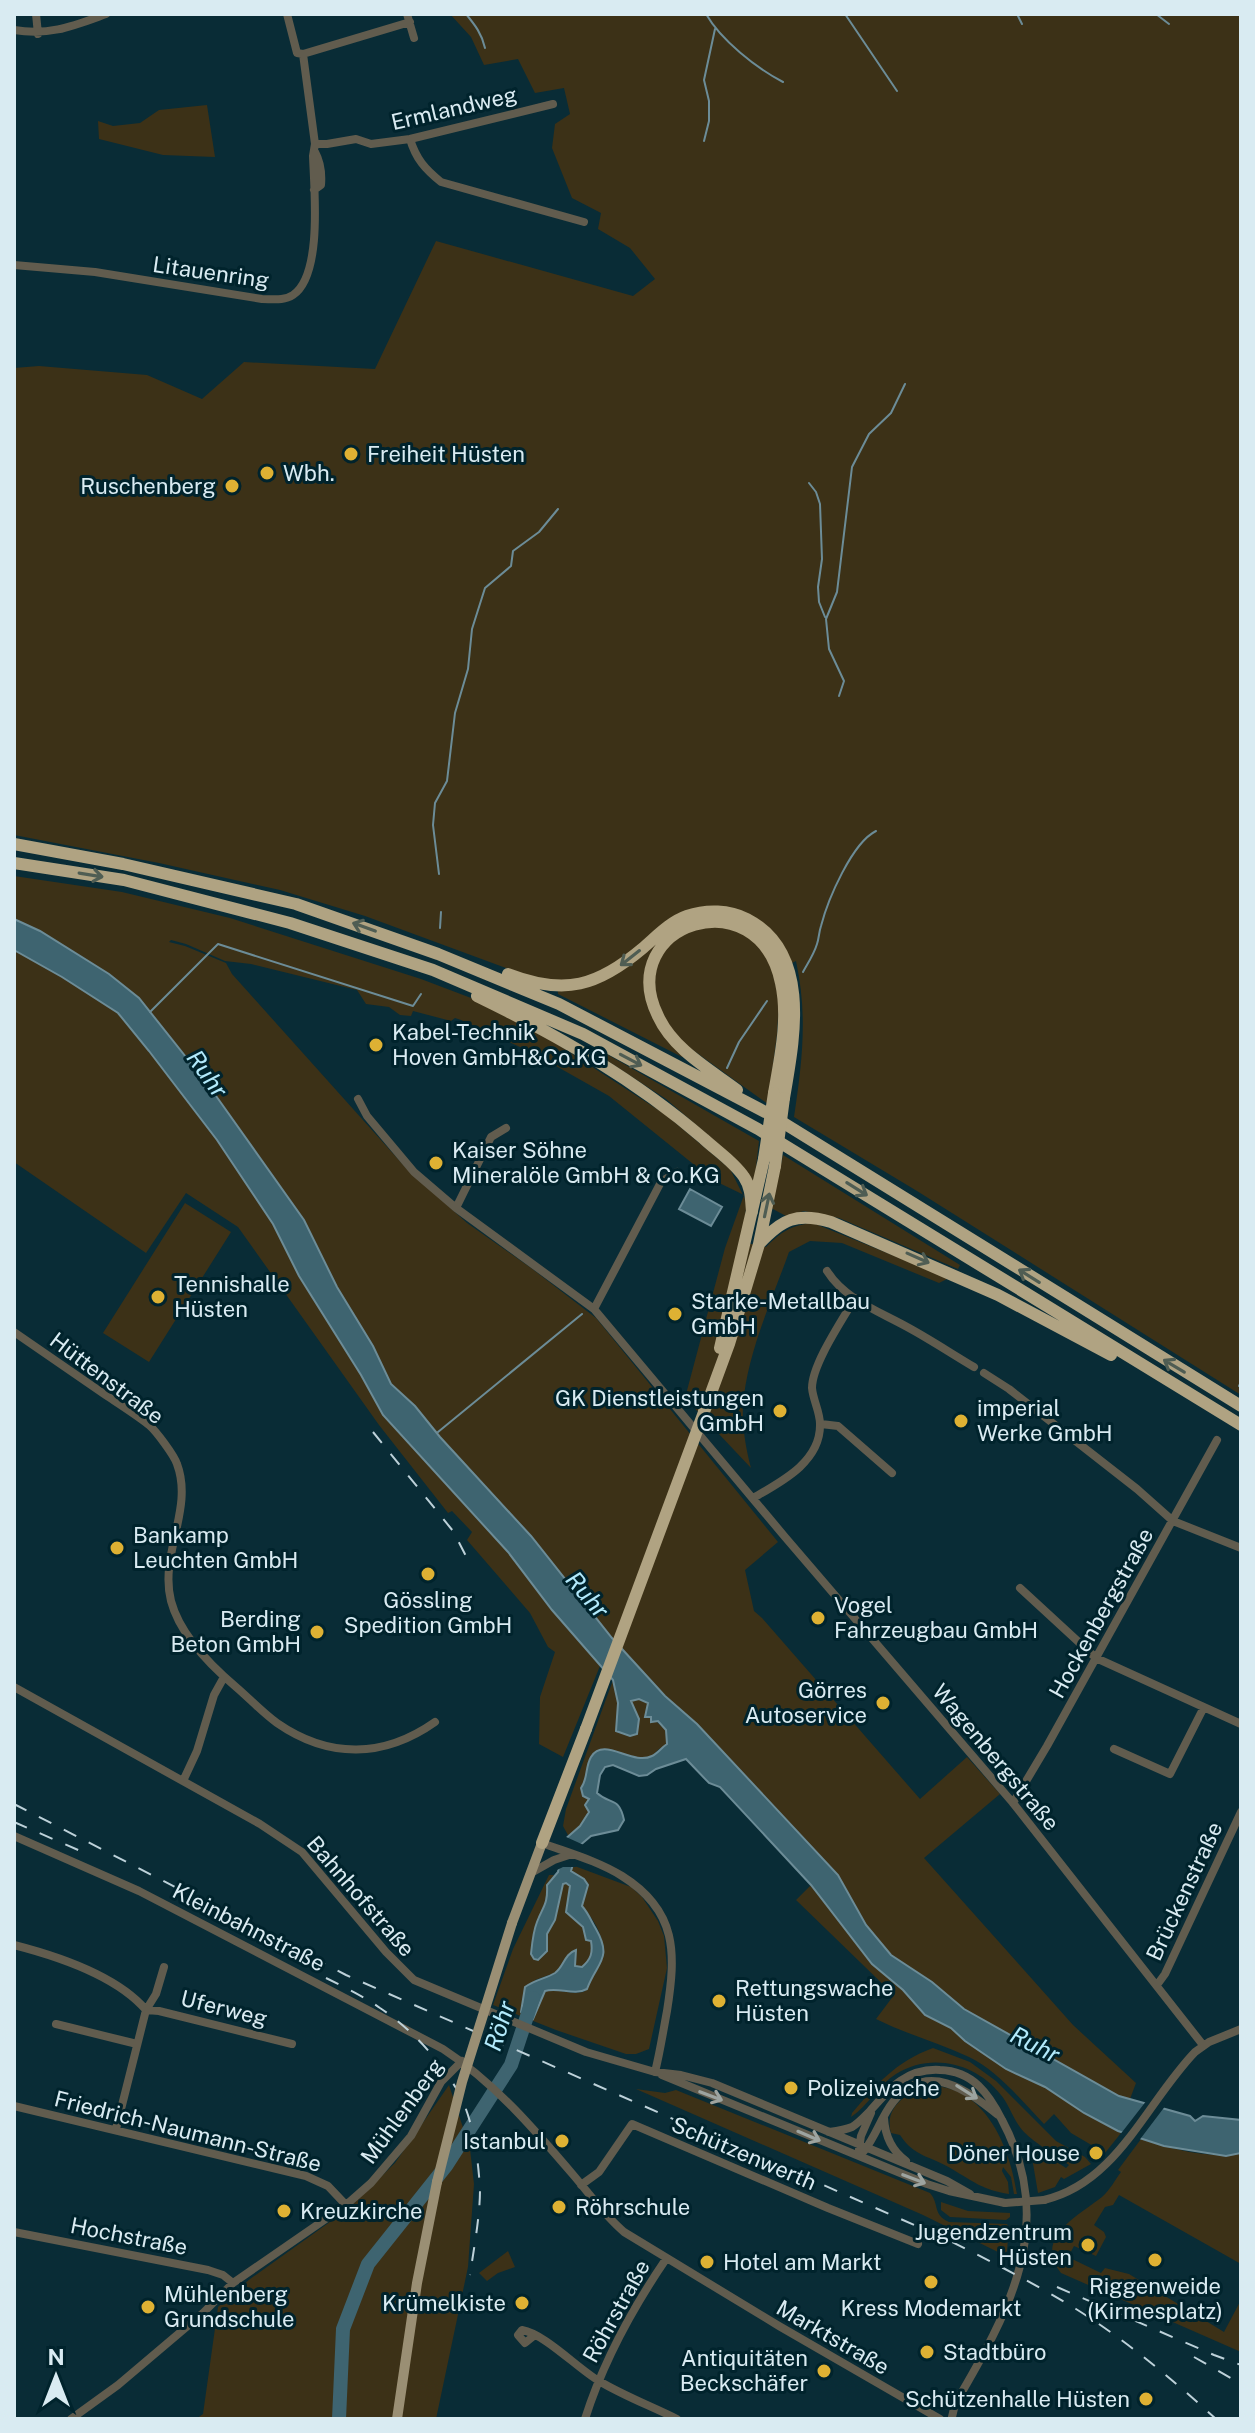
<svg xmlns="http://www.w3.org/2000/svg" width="1255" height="2433" viewBox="0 0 1255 2433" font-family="'Public Sans',sans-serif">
  <rect width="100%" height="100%" fill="#092c36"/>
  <path fill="#3c3117" d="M450 14H1241V1395L917 1191 794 1117C802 1063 808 1016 796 961L773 972 779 1001 777 1034 768 1104 690 1048 682 1057 558 994 557 981 525 975 365 916 280 890 159 863 14 835V368L39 366 147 375 202 399 244 362 375 369 436 241 633 296 655 279 630 248 598 229 601 213 572 198 552 148 555 124 570 114 564 88 535 93 518 59 484 65 471 37Z
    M207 105 215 157 163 155 99 139 98 121 113 126 140 123 159 110Z
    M14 876 122 892 230 918 421 979 479 1001 554 1042 666 1115 730 1169 747 1203 741 1242 766 1247C781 1232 791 1225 813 1223L949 1278 939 1283 842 1243 810 1241 789 1252C772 1300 746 1356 743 1407 742 1427 746 1449 751 1468L685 1398 725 1248 744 1195 713 1180 609 1096 533 1053 461 1020 455 1018 451 1021 413 1011 411 1016 400 1015 389 1007 366 1004 357 990 251 964 225 961 186 944 171 940 169 942 185 946 226 963 232 974 406 1168 467 1223 531 1268 596 1318 778 1542 745 1570 754 1611 762 1618 920 1799 967 1757 1000 1794 924 1858 1073 2025 1136 2083 1130 2099 1119 2096 964 2009 932 1982 891 1955 866 1925 838 1875 697 1724 665 1696 612 1638 531 1536 440 1437 415 1406 391 1384 373 1346 337 1287 304 1220 209 1086 139 998 109 974 40 931 14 919Z
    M14 950 62 977 118 1013 149 1051 218 1140 273 1224 299 1276 361 1375 383 1415 508 1552 552 1610 600 1666 563 1757 539 1744 540 1697 555 1652 548 1647 530 1613 467 1540 472 1532 452 1511 448 1513 379 1425 238 1227 186 1193 146 1253 14 1162Z
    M603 1052 759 1141 754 1185 716 1142 666 1099 600 1056Z
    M783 1155 960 1265 958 1269 839 1218 804 1211 786 1216 771 1208Z
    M185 1203 231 1232 149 1362 103 1333Z
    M613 1680 618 1703 616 1731 631 1701 639 1699 648 1702 651 1717 666 1730 667 1745 659 1749 651 1757 588 1761 586 1782 589 1798V1812L580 1826 569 1837 563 1826 566 1809Z
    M572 1865 631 1887 642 1897 658 1921 664 1936 667 1968 649 2049 636 2054H626L556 2030 493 2005 513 1949 549 1875H554L547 1885C548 1905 543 1906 537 1922 533 1932 533 1944 531 1954L534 1959 555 1920 563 1884 566 1883 570 1885 566 1912 583 1927 586 1940 591 1941C594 1953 592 1959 582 1967L575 1966 535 1980 532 2018 544 1991C557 1988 571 1995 583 1992 592 1989 602 1950 601 1939 600 1929 589 1914 582 1906L588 1885 584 1879 571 1871Z
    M811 1885 872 1964 903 1990 925 2015 951 2028 965 2041 1006 2069 1045 2087 1084 2113 1121 2133 1105 2153 1071 2133 1054 2114 1044 2124C1022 2101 998 2071 969 2057 939 2043 906 2034 876 2019L894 1995 796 1900Z
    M933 2048 970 2062 996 2081 1056 2141 1085 2157 1091 2164 1064 2179 1061 2177 1055 2187 1038 2193 1031 2152 1040 2151 1066 2168 1069 2165C1054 2154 1036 2144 1024 2132 1014 2122 1010 2106 1001 2095 976 2063 931 2052 896 2074 878 2085 869 2105 851 2117L852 2113C877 2084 895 2062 933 2048Z
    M449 2085 470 2149 474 2184 468 2267 436 2419H196L203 2414 218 2307 250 2279 348 2209 395 2163Z
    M934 2086C987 2089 1010 2149 1017 2194H1014L1011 2177 1003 2167 1002 2171 1008 2182 1009 2194C983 2190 974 2182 952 2169 931 2156 914 2157 900 2135L891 2133C883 2106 910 2089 934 2086Z
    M636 2089 665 2093 676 2090 930 2193C940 2205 932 2214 949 2222L1007 2224 1009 2227 1007 2251 1004 2255 923 2215Z
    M1141 2139C1171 2149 1209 2159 1241 2153V2264L1119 2195 1113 2205 1105 2207 1094 2225 1104 2232 1106 2237 1096 2256 1074 2246 1068 2257 1101 2273 1105 2268 1129 2274 1224 2332 1241 2300V2352L1061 2273C1033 2238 1078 2216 1102 2197 1110 2190 1115 2180 1121 2172L1118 2170Z
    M941 2202 968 2211 1010 2213V2217L1006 2220 950 2217 941 2210Z
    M508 2251 515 2267 498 2273 487 2281 479 2273Z"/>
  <path fill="#3e6470" stroke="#6c8c97" stroke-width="2" d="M14 919 40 931 109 974 139 998 209 1086 304 1220 337 1287 373 1346 391 1384 415 1406 440 1437 531 1536 612 1638 665 1696 697 1724 838 1875 866 1925 891 1955 932 1982 964 2009 1119 2096 1190 2116 1195 2121 1203 2116 1241 2120V2153L1226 2156 1164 2146 1118 2131 1084 2113 1045 2087 1006 2069 965 2041 951 2028 925 2015 903 1990 872 1964 811 1885 720 1787 709 1783 686 1759 656 1769 647 1775 639 1776 613 1765 605 1767 600 1775 597 1793C610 1805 619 1796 624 1820L618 1830 591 1836 578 1847 571 1871 584 1879 588 1885 582 1906C589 1914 591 1921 596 1929 613 1959 597 1962 587 1989 574 1996 559 1987 545 1991L533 2019 521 2012 525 1987C536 1979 545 1979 555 1973 564 1967 564 1954 576 1950L575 1966 582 1967C591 1959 593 1953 591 1941L586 1940 583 1927 566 1912 570 1886 566 1883 563 1884 555 1920 547 1934V1951L538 1960 534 1959 531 1954C532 1944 533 1932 537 1922 543 1906 548 1905 547 1885L558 1872 563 1841 580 1826 589 1812 585 1805 589 1799 583 1796 581 1788C588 1779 585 1767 591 1757 604 1736 632 1766 652 1756 657 1754 661 1748 667 1744L666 1730 658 1721 651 1722V1717H645L648 1703 639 1699 631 1701 639 1719 637 1734 630 1736 616 1731 618 1703 613 1680 552 1610 508 1552 383 1415 361 1375 299 1276 273 1224 217 1140 149 1051 118 1013 62 977 14 950Z
    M690 1189 722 1207 711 1226 679 1209Z"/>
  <path fill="#092c36" d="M564 1836 586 1846 582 1850 576 1867H563L551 1873 555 1867 554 1854 560 1840Z
    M1147 2100 1166 2105 1138 2142 1119 2136Z"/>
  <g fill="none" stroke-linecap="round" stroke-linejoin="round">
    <path stroke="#6c8c97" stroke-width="2" d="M466 14C475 25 482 34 485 48
      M706 14C721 40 756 68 783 82
      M845 14 897 91
      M1017 14 1022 24
      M1156 14 1169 24
      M704 141 709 121V101L704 80 715 29
      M809 483 816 492 820 504 822 559 818 587 819 602 825 617
      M839 696 844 681 829 649 826 619 837 592 852 467 869 434 891 413 905 384
      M439 874 433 825 435 803 447 781 455 713 468 669 472 629 485 588 511 566 513 551 539 532 558 509
      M440 928 441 912
      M803 972C808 963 814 954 817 944 819 938 819 932 821 926 828 899 852 843 876 831
      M150 1012 218 944 413 1006 421 994
      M727 1068 739 1042 767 1001
      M1239 1386 1241 1382
      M438 1432 582 1314"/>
    <path stroke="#3e6470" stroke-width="14" d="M339 2419 343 2329 368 2264 446 2166 511 2065 533 1998"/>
    <path stroke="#615c4e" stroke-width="8" d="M36 14 38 34
      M407 14 414 38
      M14 30C50 36 73 26 106 14
      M303 54 410 22
      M410 139C416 159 425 169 441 182L584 222
      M315 144H327L356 139 371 144 410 139 553 104
      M314 190 321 185C322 173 321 163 315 152
      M14 265 95 272 262 299C273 299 284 301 293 295 323 275 314 188 313 156L315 144 303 54 297 53 287 14
      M358 1099 367 1116 414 1172 456 1208 594 1309 785 1537 1013 1803 1203 2045
      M456 1208 491 1137 506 1128
      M827 1271C845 1300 881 1312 909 1328 931 1340 952 1354 974 1367
      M594 1309 661 1182 677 1172
      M14 1332C44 1353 74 1373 104 1394 119 1404 135 1414 149 1425 156 1431 174 1455 177 1464 194 1509 159 1554 171 1601 180 1635 210 1665 236 1687 250 1699 263 1713 277 1723 329 1759 384 1758 435 1722
      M984 1373 1009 1389 1137 1489 1173 1521 1241 1548
      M821 1424 838 1426 892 1473
      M753 1498C781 1482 821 1462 820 1424 820 1412 813 1400 812 1388 812 1364 843 1319 855 1298
      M1020 1588 1096 1658 1241 1724
      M14 1687 260 1824 302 1852 386 1952 414 1980 586 2052 655 2072 681 2075 712 2083 947 2181 970 2194
      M1114 1749 1170 1774 1204 1707
      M183 1781 197 1751 214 1695 224 1677
      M1013 1803 1047 1746 1217 1440
      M14 1836 139 1891 443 2049C495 2083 535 2130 575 2177 591 2196 605 2216 624 2232L779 2326 940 2419
      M542 1843C569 1853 598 1861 622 1876 678 1911 676 1954 667 2011 663 2032 660 2052 655 2072
      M531 1873 554 1860 572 1854
      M14 1945C57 1956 117 1976 146 2010
      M1157 1985 1165 1974 1241 1812
      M146 2010 159 2011 292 2044
      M56 2024 137 2044
      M662 2075 927 2184 949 2191 1005 2203
      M14 2106 306 2176 328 2186 346 2205
      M884 2118C885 2136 891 2150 906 2161
      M116 2129 146 2010 156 1994 164 1967
      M829 2132C837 2131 845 2130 852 2127 859 2123 865 2116 870 2111 890 2088 907 2068 940 2070 973 2071 989 2094 1002 2120 1058 2225 1009 2312 955 2404L952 2417
      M859 2149 861 2136 871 2113
      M864 2151C876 2136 881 2117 893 2102 927 2060 967 2090 998 2115
      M581 2185 599 2172 632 2124 828 2208 918 2244
      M1044 2200C1117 2183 1146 2103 1195 2052L1209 2042 1241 2029
      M14 2232 208 2270 223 2275 233 2283
      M535 2335 525 2343 518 2335 522 2330C545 2334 577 2368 599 2381 624 2396 651 2406 677 2419
      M71 2419 118 2385 203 2313 233 2283 346 2205 371 2183 411 2136 441 2082 462 2061
      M585 2419C603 2362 632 2309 666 2259"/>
    <path stroke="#9a8f74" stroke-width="10" d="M512 1923 542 1843
      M397 2419 417 2283 437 2182"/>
    <path stroke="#b0a382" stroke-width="12" d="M14 844 123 864 296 904 438 954 559 1004 769 1114 1241 1406
      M14 863 124 880 290 923 433 970 583 1034 758 1129 1241 1425
      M508 974C565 996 598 986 643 948 657 936 670 922 687 916 707 909 729 910 747 919 812 953 794 1039 784 1098
      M477 996C557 1035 636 1080 704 1139 717 1151 734 1162 744 1177 751 1187 751 1199 752 1212
      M737 1090C709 1069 673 1049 658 1016 613 924 759 876 781 983 789 1019 780 1058 774 1093
      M759 1244C782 1219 797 1212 831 1222L998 1295 1111 1355
      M720 1348 764 1159
      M704 1412 729 1344 759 1244 775 1166
      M542 1843 586 1729"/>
    <path stroke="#bdd1d9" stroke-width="2" stroke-dasharray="14 14" stroke-linecap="butt" d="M373 1432 453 1531 467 1558
      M14 1804 346 1975 946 2239C990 2261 1034 2283 1076 2309 1127 2341 1172 2379 1216 2419
      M14 1822 85 1853
      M326 1978C344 1987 363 1996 380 2008 410 2028 437 2057 456 2088 473 2116 478 2157 480 2189 480 2217 474 2247 470 2275
      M1057 2287 1214 2355 1241 2365
      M1194 2357 1241 2384"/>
    <path stroke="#615c4e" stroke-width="8" d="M1005 2203 1044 2200"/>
    <path stroke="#9a8f74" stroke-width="10" d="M437 2182 462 2082 512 1923"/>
    <path stroke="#b0a382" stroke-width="12" d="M764 1159 774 1093
      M775 1166 784 1098
      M586 1729 704 1412"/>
  </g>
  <defs><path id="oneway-shaft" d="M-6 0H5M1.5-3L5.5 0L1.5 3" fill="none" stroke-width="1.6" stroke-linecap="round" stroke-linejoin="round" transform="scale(2)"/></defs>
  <g stroke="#4f5d53">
    <use href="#oneway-shaft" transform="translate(91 875) rotate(9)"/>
    <use href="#oneway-shaft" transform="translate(364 927) rotate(-160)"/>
    <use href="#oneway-shaft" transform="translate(630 958) rotate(142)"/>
    <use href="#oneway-shaft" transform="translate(631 1060) rotate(28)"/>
    <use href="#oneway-shaft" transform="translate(857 1189) rotate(32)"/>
    <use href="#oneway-shaft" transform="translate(767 1205) rotate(-78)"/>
    <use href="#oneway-shaft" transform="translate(918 1258) rotate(24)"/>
    <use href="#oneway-shaft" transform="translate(1029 1276) rotate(-148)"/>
    <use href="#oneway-shaft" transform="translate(1174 1366) rotate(-149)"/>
  </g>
  <g stroke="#9da4a0">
    <use href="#oneway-shaft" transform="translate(967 2092) rotate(32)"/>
    <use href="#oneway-shaft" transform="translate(711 2096) rotate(21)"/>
    <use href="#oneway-shaft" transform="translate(809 2136) rotate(23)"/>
    <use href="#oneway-shaft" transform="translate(914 2179) rotate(21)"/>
  </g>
  <g fill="#deb133" stroke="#00232c" stroke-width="3">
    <circle cx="351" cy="454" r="8"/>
    <circle cx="267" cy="473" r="8"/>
    <circle cx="232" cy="486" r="8"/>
    <circle cx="376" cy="1045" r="8"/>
    <circle cx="436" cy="1163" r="8"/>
    <circle cx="158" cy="1297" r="8"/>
    <circle cx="675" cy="1314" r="8"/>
    <circle cx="780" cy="1411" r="8"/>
    <circle cx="961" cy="1421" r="8"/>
    <circle cx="117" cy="1548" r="8"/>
    <circle cx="428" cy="1574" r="8"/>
    <circle cx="818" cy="1618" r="8"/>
    <circle cx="317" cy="1632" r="8"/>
    <circle cx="883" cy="1703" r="8"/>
    <circle cx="719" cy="2001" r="8"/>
    <circle cx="791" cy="2088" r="8"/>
    <circle cx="562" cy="2141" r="8"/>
    <circle cx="1096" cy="2153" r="8"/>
    <circle cx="559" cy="2207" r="8"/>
    <circle cx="284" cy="2211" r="8"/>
    <circle cx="1088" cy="2245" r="8"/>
    <circle cx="1155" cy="2260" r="8"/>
    <circle cx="707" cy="2262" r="8"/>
    <circle cx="931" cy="2282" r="8"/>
    <circle cx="522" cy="2303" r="8"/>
    <circle cx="148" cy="2307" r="8"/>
    <circle cx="927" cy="2352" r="8"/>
    <circle cx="824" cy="2371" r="8"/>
    <circle cx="1146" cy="2399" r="8"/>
  </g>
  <g text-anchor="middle" stroke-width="6" stroke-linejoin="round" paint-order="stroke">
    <g font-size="22" fill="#d9ebf2" stroke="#00232c">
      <text transform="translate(454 108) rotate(-13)" y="8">Ermlandweg</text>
      <text transform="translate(211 272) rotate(8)" y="8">Litauenring</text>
      <text transform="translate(107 1378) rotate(37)" y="8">Hüttenstraße</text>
      <text transform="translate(1101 1613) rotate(-61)" y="8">Hockenbergstraße</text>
      <text transform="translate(996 1757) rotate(50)" y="8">Wagenbergstraße</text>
      <text transform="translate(1184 1891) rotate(-65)" y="8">Brückenstraße</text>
      <text transform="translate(361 1896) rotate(49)" y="8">Bahnhofstraße</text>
      <text transform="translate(249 1927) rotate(27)" y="8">Kleinbahnstraße</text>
      <text transform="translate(224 2008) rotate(14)" y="8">Uferweg</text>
      <text transform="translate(402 2111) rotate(-54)" y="8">Mühlenberg</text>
      <text transform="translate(188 2131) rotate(14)" y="8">Friedrich-Naumann-Straße</text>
      <text transform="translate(744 2153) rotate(23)" y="8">Schützenwerth</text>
      <text transform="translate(129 2236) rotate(11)" y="8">Hochstraße</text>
      <text transform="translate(616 2311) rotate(-61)" y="8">Röhrstraße</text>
      <text transform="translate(833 2337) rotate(30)" y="8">Marktstraße</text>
    </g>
    <g font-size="22" fill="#d9ebf2" stroke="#00232c" text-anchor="start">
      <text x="367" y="462">Freiheit Hüsten</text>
      <text x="283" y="481">Wbh.</text>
      <text x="216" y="494" text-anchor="end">Ruschenberg</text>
      <text x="392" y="1040">Kabel-Technik<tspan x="392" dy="25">Hoven GmbH&amp;Co.KG</tspan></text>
      <text x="452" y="1158">Kaiser Söhne<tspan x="452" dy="25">Mineralöle GmbH &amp; Co.KG</tspan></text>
      <text x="174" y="1292">Tennishalle<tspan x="174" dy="25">Hüsten</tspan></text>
      <text x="691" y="1309">Starke-Metallbau<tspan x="691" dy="25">GmbH</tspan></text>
      <text x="764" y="1406" text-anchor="end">GK Dienstleistungen<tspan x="764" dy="25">GmbH</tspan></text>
      <text x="977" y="1416">imperial<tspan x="977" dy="25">Werke GmbH</tspan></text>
      <text x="133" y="1543">Bankamp<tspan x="133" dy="25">Leuchten GmbH</tspan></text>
      <text x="428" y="1608" text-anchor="middle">Gössling<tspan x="428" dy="25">Spedition GmbH</tspan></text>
      <text x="834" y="1613">Vogel<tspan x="834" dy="25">Fahrzeugbau GmbH</tspan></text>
      <text x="301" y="1627" text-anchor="end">Berding<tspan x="301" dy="25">Beton GmbH</tspan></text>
      <text x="867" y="1698" text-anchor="end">Görres<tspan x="867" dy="25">Autoservice</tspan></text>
      <text x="735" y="1996">Rettungswache<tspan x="735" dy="25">Hüsten</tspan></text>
      <text x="807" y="2096">Polizeiwache</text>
      <text x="546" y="2149" text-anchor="end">Istanbul</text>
      <text x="1080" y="2161" text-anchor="end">Döner House</text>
      <text x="575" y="2215">Röhrschule</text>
      <text x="300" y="2219">Kreuzkirche</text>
      <text x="1072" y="2240" text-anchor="end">Jugendzentrum<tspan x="1072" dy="25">Hüsten</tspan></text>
      <text x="723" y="2270">Hotel am Markt</text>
      <text x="1155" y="2294" text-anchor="middle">Riggenweide<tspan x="1155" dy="25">(Kirmesplatz)</tspan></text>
      <text x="164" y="2302">Mühlenberg<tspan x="164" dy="25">Grundschule</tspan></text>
      <text x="506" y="2311" text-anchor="end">Krümelkiste</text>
      <text x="931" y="2316" text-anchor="middle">Kress Modemarkt</text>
      <text x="943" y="2360">Stadtbüro</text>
      <text x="808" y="2366" text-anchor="end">Antiquitäten<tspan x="808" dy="25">Beckschäfer</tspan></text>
      <text x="1130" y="2407" text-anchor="end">Schützenhalle Hüsten</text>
    </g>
    <g font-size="24" font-style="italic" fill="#b2eafc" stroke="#00232c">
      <text transform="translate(207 1074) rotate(55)" y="8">Ruhr</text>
      <text transform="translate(587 1595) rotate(50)" y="8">Ruhr</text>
      <text transform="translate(500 2026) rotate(-72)" y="8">Röhr</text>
      <text transform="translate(1035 2045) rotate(27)" y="8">Ruhr</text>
    </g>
  </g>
  <rect width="1255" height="2433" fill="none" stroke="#d9ebf2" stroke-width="32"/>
  <g transform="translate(56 2377)" stroke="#00232c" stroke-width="6" paint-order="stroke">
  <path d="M0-6L14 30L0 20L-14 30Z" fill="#d9ebf2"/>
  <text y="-12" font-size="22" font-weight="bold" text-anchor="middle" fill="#d9ebf2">N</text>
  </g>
</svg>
